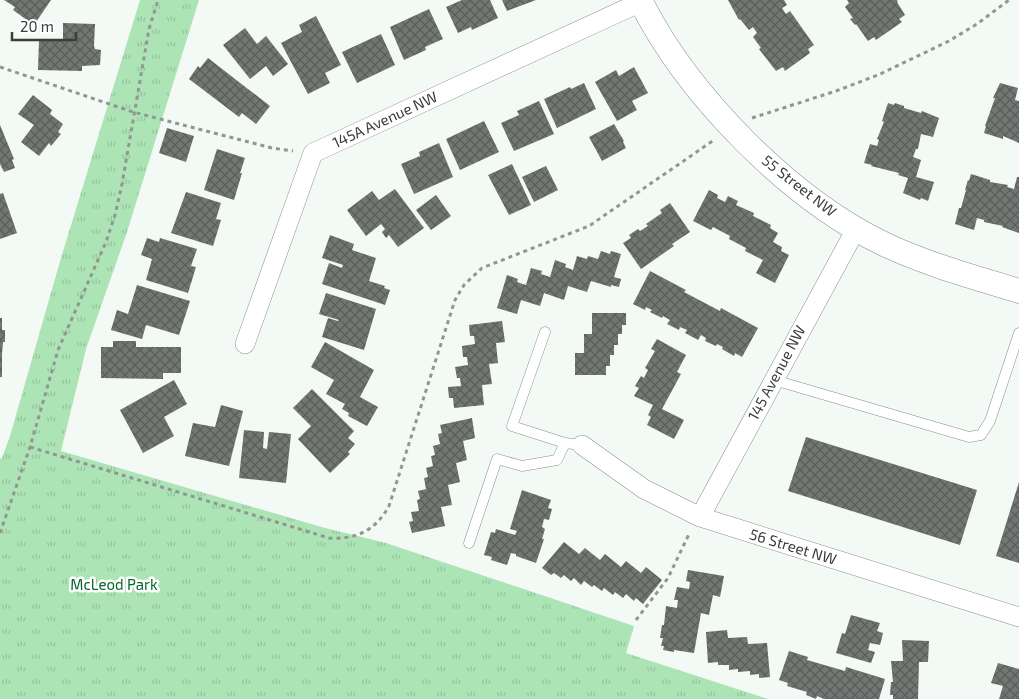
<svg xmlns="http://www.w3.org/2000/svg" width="1019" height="699" viewBox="0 0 1019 699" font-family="'Exo 2',sans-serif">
  <defs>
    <pattern id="grass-tufts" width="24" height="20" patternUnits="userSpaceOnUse" patternTransform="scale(1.25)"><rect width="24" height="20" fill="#ace4b5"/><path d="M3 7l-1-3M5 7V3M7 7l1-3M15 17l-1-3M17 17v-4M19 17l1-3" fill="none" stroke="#95c49d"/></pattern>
    <pattern id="building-cross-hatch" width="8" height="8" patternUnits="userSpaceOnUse" patternTransform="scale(1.25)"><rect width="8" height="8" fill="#727773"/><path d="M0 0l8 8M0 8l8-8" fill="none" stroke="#5a5e5b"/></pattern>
  </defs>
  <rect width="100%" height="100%" fill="#f3f9f4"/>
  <path fill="url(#grass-tufts)" d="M140 0H199L127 232 86 349 61 451 325 528 386 543 634 626 626 653 768 699H0V459L2 458 10 436 61 258Z"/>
  <path fill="url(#building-cross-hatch)" d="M4 0H51L34 25 13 10 15 7Z
    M462 0H490L498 18 472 30 471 27 458 33 446 7Z
    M502 0H536L507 11Z
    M728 0H784L787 5 782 8 786 14 790 11 814 45 808 49 810 53 785 71 783 67 776 71 759 49 761 48 753 37 757 33 753 27 749 30 740 19 739 20Z
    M847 0H897L898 2H897L905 15 899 19 902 22 876 40 874 37 868 41 856 24 855 25 850 19 853 18 845 7 849 3Z
    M429 9 443 39 425 47 426 50 404 60 390 27Z
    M316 16 341 65 325 73 330 83 308 94 281 43 302 32 299 25Z
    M63 23 95 24 94 46 95 49 101 50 100 65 82 66V71L38 70 39 40 63 41Z
    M245 28 257 44 266 36 288 64 273 76 266 66 250 79 223 45Z
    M381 34 395 65 357 83 342 52Z
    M208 58 270 106 256 124 242 113 239 117 189 79 198 66 200 68Z
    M634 67 648 93 632 101 637 110 617 121 595 82 616 70 619 76Z
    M584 83 596 109 557 128 544 99 570 87 571 89Z
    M1000 83 1018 88 1015 100 1019 101V143L1003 136V139L984 133 986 126H985L995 98H993Z
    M33 95 52 110 50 114 63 124 58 132 61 134 51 146 49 143 39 156 21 142 34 125 18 114Z
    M539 101 554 134 514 151 501 123 519 115 517 111Z
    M888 103 894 105 895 103 904 106V108L921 113 922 111 939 118 933 137 921 134 918 149H916L913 157 921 160 916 177 934 182 928 201 921 198 920 200 903 193 908 178 898 175 899 173 871 166 872 165 864 163 870 144 877 146 879 140 877 139 884 122 882 121Z
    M484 121 499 152 460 170 446 139Z
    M614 124 624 141 623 142 626 148 602 161 589 137Z
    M0 125 14 159 12 160 15 168 4 172 0 164Z
    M167 128 194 136 186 162 159 153Z
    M439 143 453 177 414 194 401 164 420 156 419 152Z
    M217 149 245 158 240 173H242L234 200 204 190Z
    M512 164 531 205 509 215 488 175Z
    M546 166 558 190 534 202 522 177Z
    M971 174 990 180V182L1008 185 1007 187 1014 189 1017 177H1019V233L1002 227 1003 226 984 222V220L977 218 974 230 955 224 959 208H961L966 190H965L968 180 969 181Z
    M395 189 424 228 398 247 389 235 386 238 382 232 385 229 381 224 366 236 347 210 372 191 379 200Z
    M709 190 718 195 717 198 725 202 728 196 738 201 736 205 754 213 753 216 771 225 770 228 778 233 773 242 782 247 781 251 789 255 775 283 756 273 763 260 745 251 746 248 729 239 730 236 713 227 711 230 693 221Z
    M186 192 221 203 216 219 221 220 213 246 171 233Z
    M3 193 17 233 0 239V194Z
    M436 195 451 216 431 230 416 210Z
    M670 203 690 232 672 244 674 246 641 269 623 243 631 238 629 235 638 229 640 231 648 226 646 224 662 213 660 210Z
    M330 235 354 244 352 250 376 258 369 281 385 286 384 288 390 290 385 305 322 284 329 263 342 268 343 265 322 258Z
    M147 238 159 242 160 238 197 249 191 266 196 267 188 293 146 280 152 259 141 255Z
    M601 251 610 254 611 251 621 254 614 277 621 279 619 287 611 285V287L591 281 587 292 568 286 564 300 544 293 540 306 521 300 517 314 497 308 507 275 518 279 517 282 526 285 531 268 542 271 541 274 550 277 555 260 566 264 565 267 573 270 577 256 587 259 588 256 598 259Z
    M650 271 686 290 684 292 720 311 721 308 758 328 742 357 735 353 734 356 722 349 723 347 717 344 716 346 705 341 706 338 701 335 698 340 685 333 687 330 680 327 679 330 667 324 670 320 663 316 662 318 650 312 652 310 646 307 645 310 633 304Z
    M137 285 190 301 179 335 146 325 142 339 111 330 117 310 128 314Z
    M326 293 376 309 364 350 322 337 328 318 338 321 339 320 319 314Z
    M592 313H626V325H622V334H618V345H614V355H610V366H606V375H575V353H584V334H592Z
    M0 318H2V330H5V342H3L2 354V377H0Z
    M502 321 505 342 496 343 498 363 489 364 492 384 482 385 484 405 454 408 453 398H449L448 387 461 386 460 378H457L455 367 468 365 467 357H463L462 346 475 344 474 336H470L469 325Z
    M657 339 686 355 677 372 681 374 662 409 684 420 674 439 647 425 651 417 648 415 653 405 634 396 639 388 635 386 641 376 644 378 648 370 645 368 655 351 651 349Z
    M113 341H136V347H181V373H163V379L101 378V347H113Z
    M325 342 374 370 360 397 378 407 367 426 348 416 349 413 342 409 345 404 326 394 334 380 311 367Z
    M174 380 187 404 164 417 174 436 143 453 120 410Z
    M312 389 354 431 348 438 355 444 348 452 350 454 330 473 298 439 311 426 293 408Z
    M221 405 243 411 229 466 185 456 193 423 215 427Z
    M472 418 475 438 463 441 467 460 456 463 460 482 448 485 452 505 441 507 445 526 412 533 409 522 413 521 411 512 419 511 417 500 420 499 418 491 426 489 424 478 428 477 426 468 433 466 431 456 435 455 433 446 440 444 438 434 442 433 440 425Z
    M244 430 264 432 263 448 267 449 269 432 291 434 286 483 239 478Z
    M806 437 977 490 960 545 788 491Z
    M1019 482V563L996 556Z
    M522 490 551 500 548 508 552 509 549 520 544 519 542 527 545 529 542 539H544L536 563 516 556V554L511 553 507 565 491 560 492 557 484 555 491 532 495 533 496 529 515 535 517 531 510 529Z
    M564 542 579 554 585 548 600 560 605 554 621 567 626 561 641 573 646 567 662 580 643 604 636 598 634 601 626 594 623 598 615 592 613 595 604 588 602 591 594 585 592 587 584 581 581 585 574 578 571 581 564 575 561 578 554 573 551 575 542 568Z
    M688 570 724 576 720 597 713 595 709 615 701 613 694 653 674 650V652L663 650 664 646H661L663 638H660L662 625H664L666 606 677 608 678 600H674L677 587 689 589 690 582 686 581Z
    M851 615 880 623 877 631 883 633 880 645 870 643 868 650 875 652 871 663 836 653 842 633 845 634Z
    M727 630 728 638 747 637 748 644 767 643 770 677 759 678V674L750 675V671L738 672V669L729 670V665H718V662L708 663 706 632Z
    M902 640 929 641 928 662H919L918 699H893V695H890L891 682H893L891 661H903Z
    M789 651 808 657 807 660 845 671 846 667 885 679 879 699H824L817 696 816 699 806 695 807 692 787 686 788 683 779 680Z
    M998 663 1019 669V699H999L1003 686 991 683Z"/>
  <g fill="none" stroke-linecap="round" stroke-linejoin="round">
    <defs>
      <path id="service" d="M545 332 512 426 565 443 582 445
        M774 380 969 437 981 435 990 421 1019 333
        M469 543 497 459 522 466 557 460 565 443"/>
      <path id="minor" d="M245 344 313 153 641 2
        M582 445 644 489 700 517 1019 617
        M700 517 856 229"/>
      <path id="tertiary" d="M640 0C688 96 790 199 886 245 929 265 974 277 1019 291"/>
    </defs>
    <use href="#service" stroke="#8a908b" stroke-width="11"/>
    <use href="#minor" stroke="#8a908b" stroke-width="20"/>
    <use href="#tertiary" stroke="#8a908b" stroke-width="25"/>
    <path stroke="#929693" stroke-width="3" stroke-dasharray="4 4" stroke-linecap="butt" d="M0 67 133 112 272 148 293 151
      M752 118 836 91 878 75 949 41 977 24 1009 0
      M30 447 329 538C356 540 376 530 389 506L455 300 464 285 482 268 589 226 714 140
      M0 533 30 447 58 350 106 242 115 215 122 184 149 29 158 0
      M636 620 668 578 690 532"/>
    <use href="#service" stroke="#fff" stroke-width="10"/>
    <use href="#minor" stroke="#fff" stroke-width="19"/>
    <use href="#tertiary" stroke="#fff" stroke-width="24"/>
  </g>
  <g text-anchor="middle" stroke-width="5" stroke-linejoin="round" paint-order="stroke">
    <g font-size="15" fill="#3b3d3b" stroke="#fff">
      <text transform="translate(385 120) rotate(-25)" y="5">145A Avenue NW</text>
      <text transform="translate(799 186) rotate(38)" y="5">55 Street NW</text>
      <text transform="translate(777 373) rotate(-62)" y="5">145 Avenue NW</text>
      <text transform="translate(793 547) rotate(17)" y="5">56 Street NW</text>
    </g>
    <g font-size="15" fill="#08662c" stroke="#fff">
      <text x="114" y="590">McLeod Park</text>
    </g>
  </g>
  <path d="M12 32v8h64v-8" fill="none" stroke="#3b3d3b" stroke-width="2.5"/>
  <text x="20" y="32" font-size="15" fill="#3b3d3b" stroke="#ffffff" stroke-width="4" paint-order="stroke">20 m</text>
</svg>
